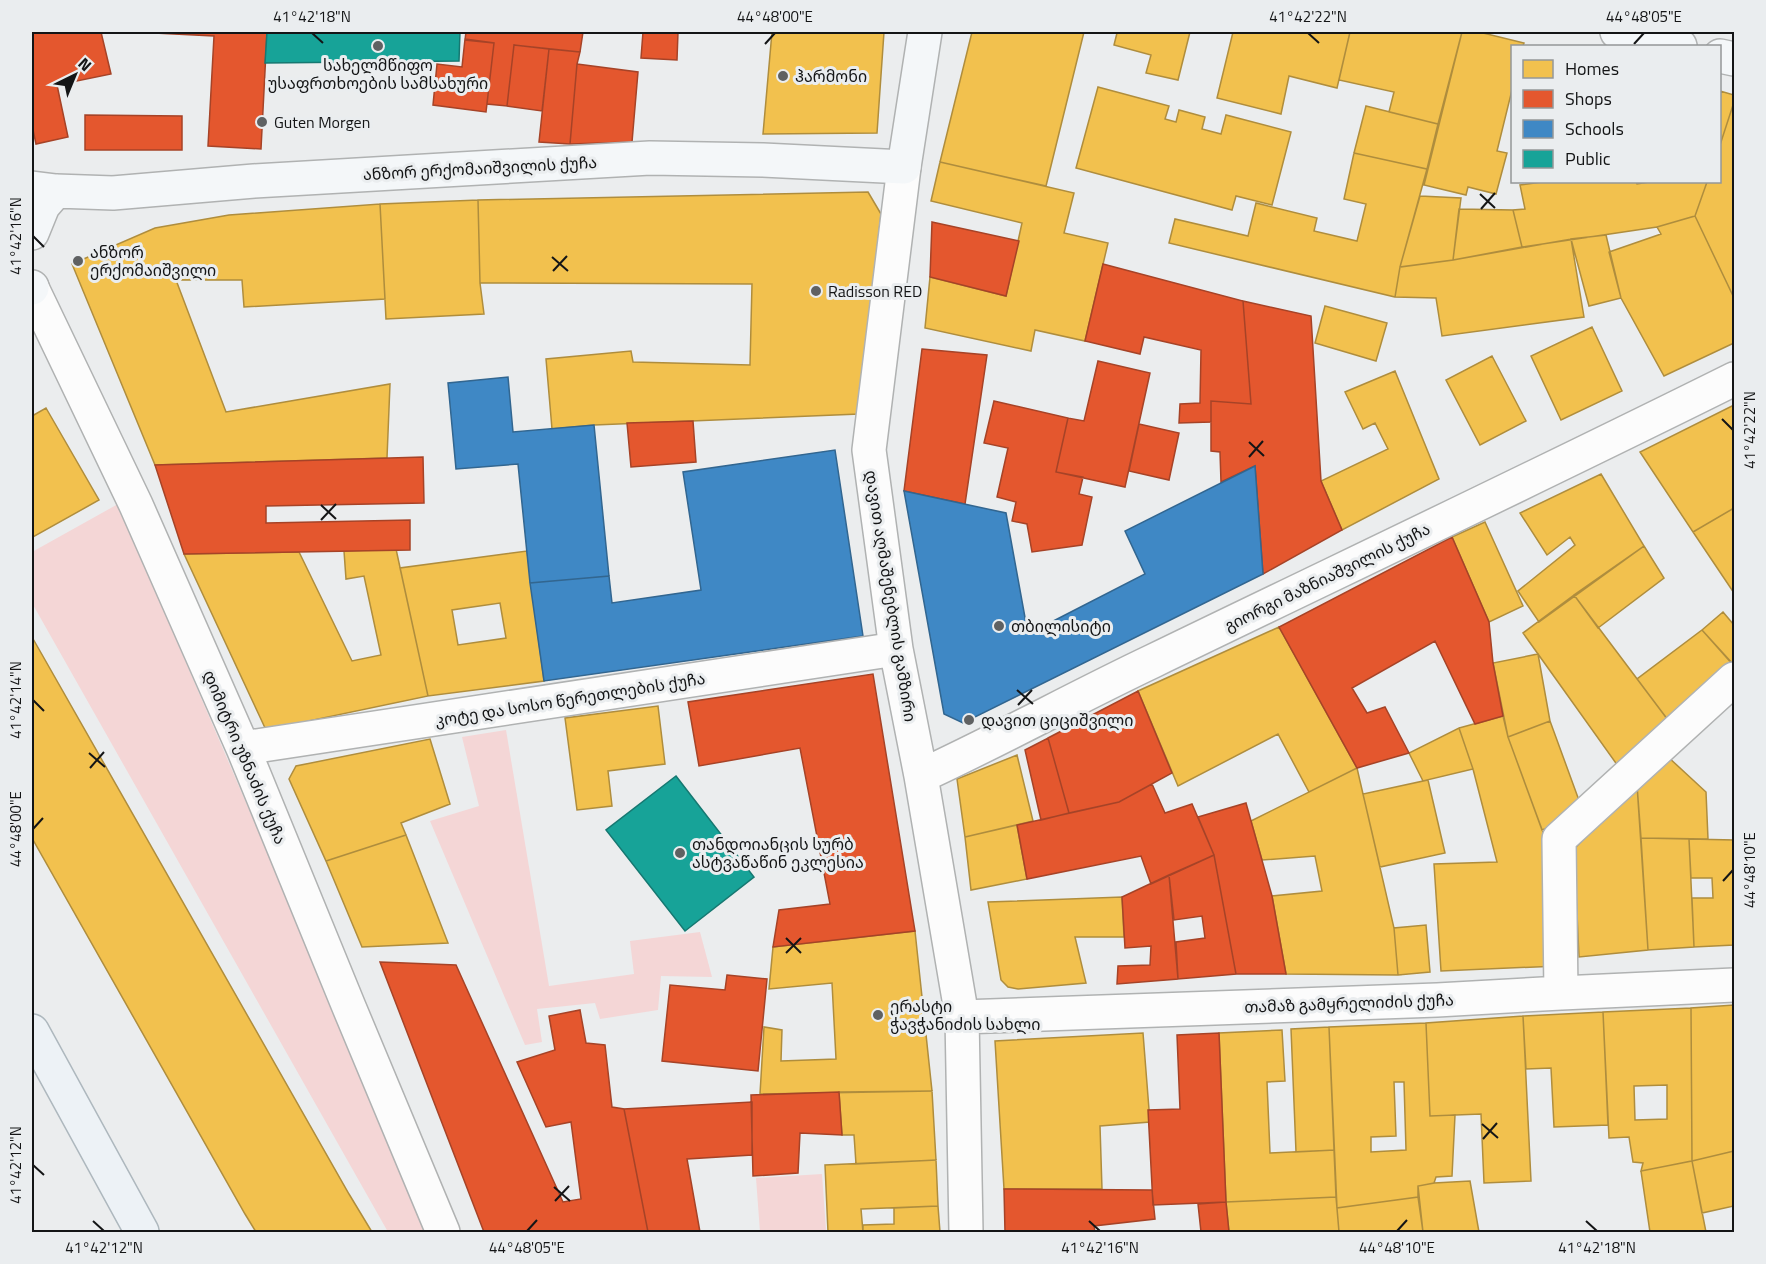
<svg xmlns="http://www.w3.org/2000/svg" width="1766" height="1264" viewBox="0 0 1766 1264" font-family="'Titillium Web','Noto Sans Georgian',sans-serif">
  <rect width="100%" height="100%" fill="#ebedee"/>
  <path fill="#f4d6d6" d="M118 504 430 1232H388L32 603V552Z
    M506 730 549 986 634 974 630 941 700 932 712 977 661 976 658 1010 600 1019 595 1003 537 1009 542 1042 525 1045 430 821 479 806 462 737Z
    M822 1174 826 1230 760 1232 756 1178Z"/>
  <path fill="#f2c14e" stroke="#af8d3d" stroke-width="1.5" fill-rule="evenodd" d="M772 32H884L877 133 763 134Z
    M972 32H1084L1046 186 940 162Z
    M1111 32H1190L1178 80 1146 73 1151 55 1114 45 1117 33Z
    M1233 32H1350L1337 88 1289 76 1281 114 1217 98Z
    M1350 32H1462L1438 124 1389 112 1394 92 1339 80Z
    M1462 32H1479L1524 43 1523 46H1512V90L1497 151 1507 153 1496 194 1468 187 1466 195 1424 185Z
    M1098 87 1169 106 1165 119 1176 122 1179 110 1205 117 1202 129 1221 134 1226 115 1291 132 1272 205 1236 196 1232 210 1076 168Z
    M1720 91 1734 95V102L1720 145Z
    M1734 102V298L1695 216 1707 182H1720V145Z
    M1366 106 1438 124 1427 169 1354 153Z
    M1354 153 1427 169 1400 267 1395 297 1169 243 1175 219 1248 236 1256 203 1317 218 1314 231 1357 241 1366 204 1344 199Z
    M940 162 1074 193 1064 233 1108 243 1085 341 1035 330 1031 351 925 328 930 277 1006 296 1022 223 931 201Z
    M1542 182H1636L1637 184 1649 182H1707L1695 216 1657 227 1522 247 1513 210 1525 209 1520 185Z
    M868 192 881 214 859 414 594 425 552 429 546 359 631 351 633 362 750 365 752 284 480 283 478 200Z
    M1420 196 1461 198 1453 260 1400 267Z
    M478 200 480 283 484 314 386 319 380 204Z
    M380 204 385 299 244 307 242 280H176L226 412 390 384 387 458 155 465 72 264 155 228 229 215Z
    M1459 209 1513 210 1522 247 1453 260Z
    M1695 216 1734 298V343L1664 376 1621 298 1609 252 1661 234 1657 227Z
    M1606 235 1621 298 1589 306 1571 239Z
    M1571 239 1584 317 1442 336 1436 298 1395 297 1400 267 1453 260Z
    M1325 306 1387 323 1376 361 1315 343Z
    M1592 327 1622 391 1561 420 1531 356Z
    M1492 356 1526 421 1480 445 1446 380Z
    M1395 371 1439 479 1342 530 1321 481 1388 449 1375 423 1363 429 1345 392Z
    M1734 405V508L1693 532 1640 452Z
    M46 408 99 500 33 537 32 534V416Z
    M1601 474 1644 546 1539 622 1518 591 1575 545 1570 537 1547 555 1520 513Z
    M1734 508V593L1693 532Z
    M1485 522 1523 606 1489 622 1452 537Z
    M1644 546 1664 578 1598 628 1574 595Z
    M396 549 428 696 266 730 184 554 299 552 352 661 381 655 364 576 346 579 344 551Z
    M527 551 544 681 428 696 400 568ZM500 603 506 638 458 645 452 610Z
    M1574 595 1674 728 1623 773 1523 633Z
    M1723 612 1734 625V662L1733 664 1702 630Z
    M1279 627 1357 768 1309 792 1278 734 1178 786 1138 691Z
    M1702 630 1734 666 1674 728 1637 679Z
    M32 637 349 1194 372 1232H256L245 1214 32 838Z
    M1538 654 1550 721 1508 737 1493 663Z
    M658 706 665 764 608 771 612 806 577 810 565 718Z
    M1503 716 1508 737 1544 835 1558 966 1441 971 1434 864 1497 862 1473 769 1459 728Z
    M1550 721 1584 814 1542 830 1508 737Z
    M1459 728 1473 769 1423 781 1409 753Z
    M430 739 450 804 401 823 406 835 326 861 289 779 296 766Z
    M1017 755 1033 821 965 837 957 779Z
    M1667 756 1706 792 1708 839 1641 838 1637 785Z
    M1357 768 1394 928 1398 975 1286 974 1272 896 1322 891 1315 856 1262 860 1251 821Z
    M1428 780 1445 853 1380 867 1363 794Z
    M1637 785 1648 950 1579 957 1574 849Z
    M1017 825 1027 879 971 890 965 837Z
    M406 835 448 943 362 947 326 861Z
    M1641 838 1689 839 1694 947 1648 950Z
    M1689 839 1734 840V945L1694 947 1692 898H1713L1712 878H1691Z
    M1122 897 1124 937H1075L1086 983 1018 989 1008 987 1001 980 988 902Z
    M1426 925 1430 972 1398 975 1394 928Z
    M915 931 932 1091 760 1094 764 1027 782 1030 781 1061 836 1059 832 983 769 989 773 947Z
    M1734 1005V1151L1692 1161 1691 1008Z
    M1691 1008 1692 1161 1641 1171 1643 1163 1633 1162 1629 1137 1609 1138 1603 1012ZM1667 1085V1119L1635 1120 1634 1086Z
    M1603 1012 1608 1125 1554 1127 1551 1068 1526 1069 1523 1016Z
    M1523 1016 1531 1181 1484 1183 1481 1114 1430 1116 1426 1023Z
    M1426 1023 1430 1116 1455 1115 1452 1176 1436 1177 1434 1183 1418 1186V1197L1337 1208 1329 1027ZM1394 1082H1404L1406 1150 1371 1152V1137L1396 1136Z
    M1329 1027 1334 1150 1296 1152 1291 1029Z
    M1282 1030 1285 1081 1267 1082 1270 1153 1334 1150 1336 1197 1226 1202 1219 1033Z
    M1143 1033 1150 1122 1100 1126 1102 1189H1004L995 1041Z
    M932 1091 936 1160 856 1164 854 1135H842L839 1092Z
    M1734 1151V1206L1702 1213 1692 1161Z
    M936 1160 938 1206 861 1209 863 1232H828L825 1165Z
    M1692 1161 1706 1232H1650L1641 1171Z
    M1470 1181 1479 1232H1423L1418 1186 1434 1183Z
    M1336 1197 1339 1232H1229L1226 1202Z
    M1418 1197 1423 1232H1339L1337 1208Z
    M938 1206 940 1232H863V1225L894 1224V1208Z"/>
  <path fill="#e4572e" stroke="#a64327" stroke-width="1.5" d="M32 32H101L111 74 57 85 68 137 36 144 32 125Z
    M134 32H267L261 149 208 146 214 36Z
    M466 32H583L580 52 514 45 507 106 487 104 494 43 465 40Z
    M643 32H678L677 60 641 58Z
    M465 39 494 43 486 112 433 105 437 64 462 67Z
    M514 45 549 49 542 111 507 106Z
    M549 49 580 52 577 64 570 144 539 142Z
    M577 64 638 72 632 142 570 144Z
    M85 115 182 116V150H85Z
    M932 222 1019 241 1006 296 930 277Z
    M1103 264 1243 301 1251 404 1211 401V422L1179 423 1180 404 1200 403 1201 350 1144 337 1140 354 1085 341Z
    M1243 301 1311 316 1321 481 1342 530 1263 574 1255 466 1221 482 1220 452 1211 451V401L1251 404Z
    M922 349 987 355 965 504 904 491Z
    M1098 361 1150 373 1125 487 1056 472 1068 418 1084 421Z
    M994 401 1068 418 1056 472 1083 477 1079 494 1092 497 1082 545 1032 552 1027 524 1012 521 1016 502 997 497 1008 448 984 443Z
    M693 421 696 462 631 467 627 423Z
    M1139 424 1179 433 1169 480 1129 471Z
    M423 457 424 503 266 506V523L410 520V550L184 554 155 465Z
    M1452 537 1489 622 1493 663 1503 716 1475 724 1435 641 1352 688 1367 713 1385 707 1409 753 1357 768 1279 627Z
    M873 674 915 931 773 947 779 910 830 904 800 748 699 766 688 702Z
    M1138 691 1172 773 1119 802 1069 813 1048 738Z
    M1048 738 1069 813 1041 820 1025 750Z
    M1152 784 1165 813 1192 804 1214 855 1151 884 1141 856 1027 879 1017 825 1119 802Z
    M1246 803 1272 896 1286 974H1236L1214 855 1198 817Z
    M1214 855 1236 974 1178 979 1176 942 1205 938 1202 916 1174 920 1169 875Z
    M1169 875 1178 979 1117 984 1118 966 1150 965 1151 946 1125 948 1122 897Z
    M380 962 456 965 563 1202 581 1199 571 1122 546 1127 517 1062 555 1050 549 1016 580 1010 586 1043 605 1045 612 1107 624 1109 648 1232H484Z
    M727 975 767 979 758 1071 662 1061 670 985 725 990Z
    M1219 1033 1226 1202 1153 1205 1148 1110 1180 1109 1177 1035Z
    M839 1092 842 1135 800 1133 798 1173 753 1176 751 1095Z
    M752 1102V1155L687 1159 700 1232H648L624 1109Z
    M1004 1189 1152 1190 1155 1219 1094 1226 1095 1232H1005Z
    M1226 1202 1229 1232H1201L1198 1204Z"/>
  <path fill="#3f88c5" stroke="#326690" stroke-width="1.5" d="M508 377 513 432 594 425 609 576 530 583 518 464 456 469 448 383Z
    M835 450 863 636 544 681 530 583 609 576 612 603 701 590 683 472Z
    M1255 466 1263 574 963 723 944 714 904 491 1006 513 1028 634 1145 574 1125 531Z"/>
  <path fill="#17a398" stroke="#167871" stroke-width="1.5" d="M267 32H460L459 61 265 63Z
    M676 776 754 877 685 931 606 830Z"/>
  <g fill="none" stroke-linecap="round" stroke-linejoin="round">
    <defs>
      <path id="street" d="M904 167 869 450 896 649 921 776 962 1017 966 1232
        M32 288 136 505 243 748 349 1007 443 1232
        M243 748 896 649
        M921 776C999 740 1075 698 1153 661 1347 567 1541 475 1734 379
        M1561 993 1559 839 1734 679
        M962 1017 1437 1000 1561 993 1734 985"/>
      <path id="secondary" d="M1617 32 1680 46
        M1720 56 1734 59
        M32 188 56 191 113 193 254 181 650 158 763 160 904 167 925 32
        M32 233 43 206 56 191
        M32 287V288"/>
      <path id="primary" d="M32 1031 142 1232"/>
    </defs>
    <use href="#street" stroke="#b0b2b2" stroke-width="36"/>
    <use href="#secondary" stroke="#b0b2b2" stroke-width="36"/>
    <use href="#primary" stroke="#aeb8be" stroke-width="36"/>
    <use href="#street" stroke="#fcfcfc" stroke-width="33"/>
    <use href="#secondary" stroke="#f4f7f9" stroke-width="33"/>
    <use href="#primary" stroke="#edf2f6" stroke-width="33"/>
  </g>
  <path fill="none" stroke="#141516" stroke-width="2" d="M312 33 323 43M1308 33 1319 43M765 44 775 33M1634 44 1644 33M1480 194 1495 208M1481 209 1495 193M33 236 44 247M552 257 568 271M553 271 567 256M1722 419 1733 430M1249 442 1264 456M1249 457 1263 441M321 505 336 519M321 520 336 504M1017 690 1033 704M33 700 44 711M1018 705 1032 690M89 753 105 767M90 768 104 752M33 829 43 818M1723 881 1733 870M786 938 801 953M786 953 801 938M1482 1124 1498 1138M1483 1139 1497 1123M33 1165 44 1175M554 1187 570 1201M555 1201 569 1186M93 1221 104 1231M1089 1221 1100 1231M1586 1221 1597 1231M527 1231 537 1220M1397 1231 1407 1220"/>
  <g fill="#5f6162" stroke="#eaedef" stroke-width="2">
    <circle cx="378" cy="46" r="6"/>
    <circle cx="783" cy="76" r="6"/>
    <circle cx="262" cy="122" r="6"/>
    <circle cx="78" cy="261" r="6"/>
    <circle cx="816" cy="291" r="6"/>
    <circle cx="999" cy="626" r="6"/>
    <circle cx="969" cy="720" r="6"/>
    <circle cx="680" cy="853" r="6"/>
    <circle cx="878" cy="1015" r="6"/>
  </g>
  <g text-anchor="middle" stroke-width="6" stroke-linejoin="round" paint-order="stroke">
    <g font-size="16" fill="#141516" stroke="#eaedef" text-anchor="start">
      <text x="378" y="71" text-anchor="middle">სახელმწიფო<tspan x="378" dy="18">უსაფრთხოების სამსახური</tspan></text>
      <text x="795" y="82">ჰარმონი</text>
      <text x="274" y="128">Guten Morgen</text>
      <text x="90" y="258">ანზორ<tspan x="90" dy="18">ერქომაიშვილი</tspan></text>
      <text x="828" y="297">Radisson RED</text>
      <text x="1011" y="632">თბილისიტი</text>
      <text x="981" y="726">დავით ციციშვილი</text>
      <text x="692" y="850">თანდოიანცის სურბ<tspan x="692" dy="18">ასტვაწაწინ ეკლესია</tspan></text>
      <text x="890" y="1012">ერასტი<tspan x="890" dy="18">ჭავჭანიძის სახლი</tspan></text>
    </g>
    <g font-size="16" fill="#141516" stroke="#eaedef">
      <text transform="translate(480 168) rotate(-3)" y="6">ანზორ ერქომაიშვილის ქუჩა</text>
      <text transform="translate(1327 577) rotate(-26)" y="6">გიორგი მაზნიაშვილის ქუჩა</text>
      <text transform="translate(891 596) rotate(81)" y="6">დავით აღმაშენებლის გამზირი</text>
      <text transform="translate(570 699) rotate(-9)" y="6">კოტე და სოსო წერეთლების ქუჩა</text>
      <text transform="translate(245 757) rotate(67)" y="6">დიმიტრი უზნაძის ქუჩა</text>
      <text transform="translate(1349 1003) rotate(-2)" y="6">თამაზ გამყრელიძის ქუჩა</text>
    </g>
  </g>
  <rect width="1766" height="1264" fill="none" stroke="#eaedef" stroke-width="66"/>
  <rect x="1511" y="45" width="210" height="138" fill="#eaedef" stroke="#949798" stroke-width="1.5"/>
  <rect x="1523" y="60" width="30" height="18" fill="#f2c14e" stroke="#949798" stroke-width="1.5"/>
  <text x="1565" y="75" font-size="18" fill="#141516">Homes</text>
  <rect x="1523" y="90" width="30" height="18" fill="#e4572e" stroke="#949798" stroke-width="1.5"/>
  <text x="1565" y="105" font-size="18" fill="#141516">Shops</text>
  <rect x="1523" y="120" width="30" height="18" fill="#3f88c5" stroke="#949798" stroke-width="1.5"/>
  <text x="1565" y="135" font-size="18" fill="#141516">Schools</text>
  <rect x="1523" y="150" width="30" height="18" fill="#17a398" stroke="#949798" stroke-width="1.5"/>
  <text x="1565" y="165" font-size="18" fill="#141516">Public</text>
  <g transform="translate(75 75) rotate(43)" stroke="#eaedef" stroke-width="4.5" paint-order="stroke">
  <path d="M0-4.5L10 22L0 15L-10 22Z" fill="#141516"/>
  <text y="-9" font-size="16" font-weight="bold" text-anchor="middle" fill="#141516">N</text>
  </g>
  <rect x="33" y="33" width="1700" height="1198" fill="none" stroke="#141516" stroke-width="2"/>
  <g font-size="15" text-anchor="middle" fill="#141516">
    <text x="312" y="22">41°42'18"N</text>
    <text x="775" y="22">44°48'00"E</text>
    <text x="1308" y="22">41°42'22"N</text>
    <text x="1644" y="22">44°48'05"E</text>
    <text transform="translate(16 236) rotate(-90)" y="5">41°42'16"N</text>
    <text transform="translate(1750 430) rotate(-90)" y="5">41°42'22"N</text>
    <text transform="translate(16 700) rotate(-90)" y="5">41°42'14"N</text>
    <text transform="translate(16 829) rotate(-90)" y="5">44°48'00"E</text>
    <text transform="translate(1750 870) rotate(-90)" y="5">44°48'10"E</text>
    <text transform="translate(16 1165) rotate(-90)" y="5">41°42'12"N</text>
    <text x="104" y="1253">41°42'12"N</text>
    <text x="527" y="1253">44°48'05"E</text>
    <text x="1100" y="1253">41°42'16"N</text>
    <text x="1397" y="1253">44°48'10"E</text>
    <text x="1597" y="1253">41°42'18"N</text>
  </g>
</svg>
